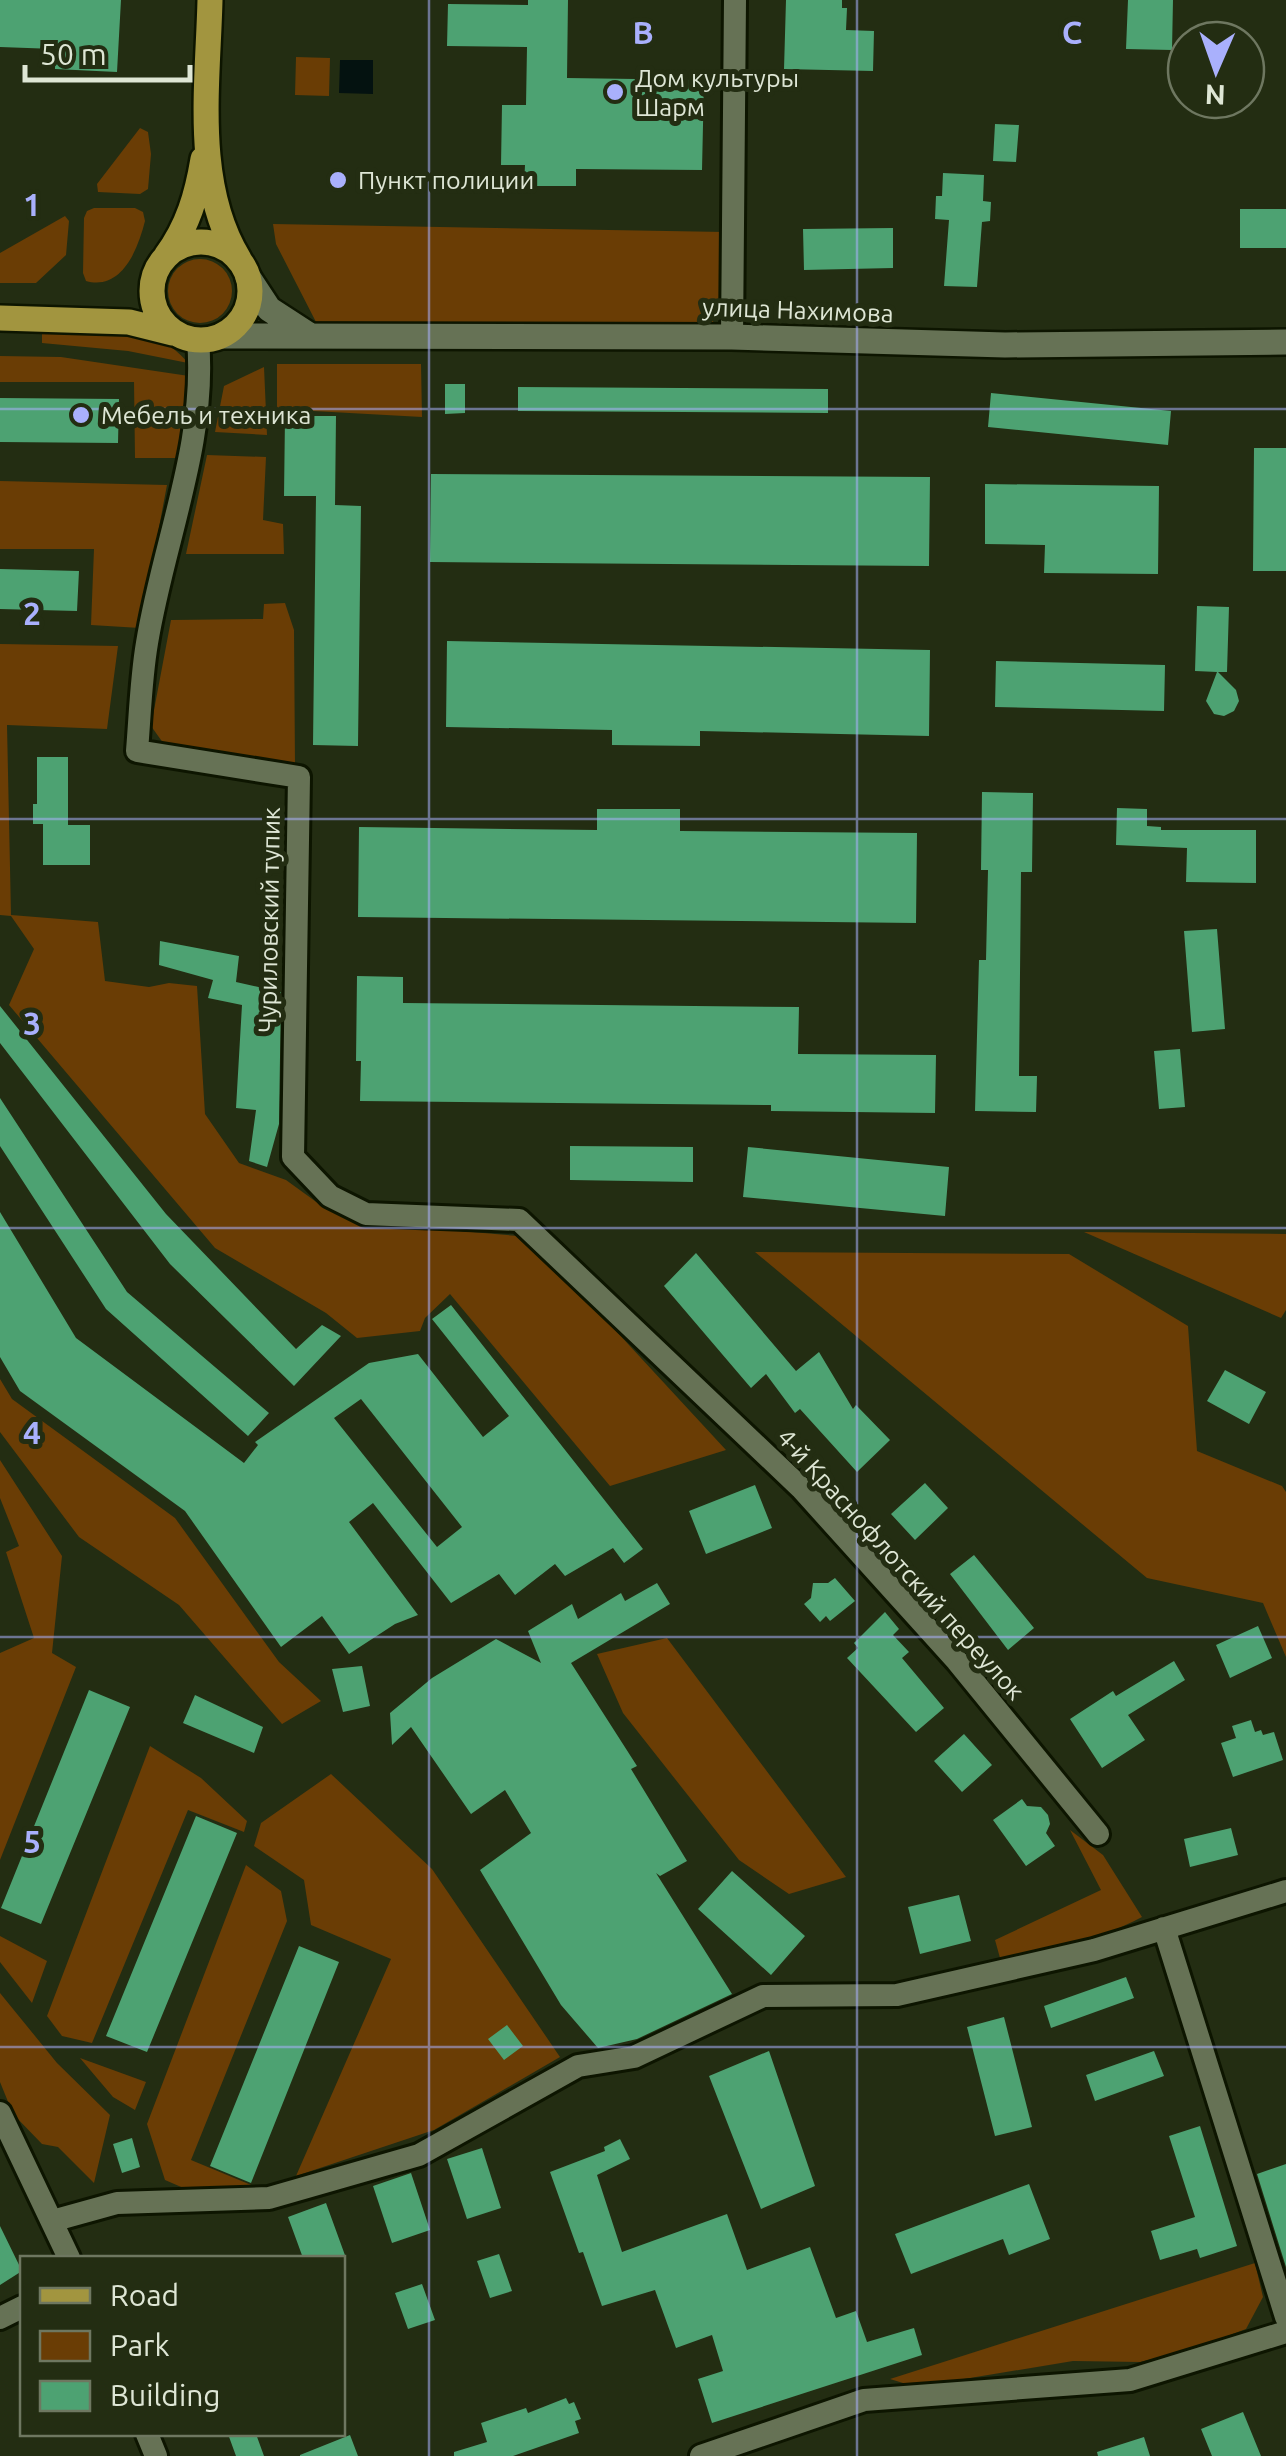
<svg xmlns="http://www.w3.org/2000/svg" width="1286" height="2456" viewBox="0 0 1286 2456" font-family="Ubuntu,sans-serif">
  <rect width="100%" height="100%" fill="#232d12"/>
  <path fill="#6a3d05" d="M296 57 330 58 329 96 295 95Z
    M140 128 148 132 151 154 148 189 140 194 98 192 97 184Z
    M94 208H135L143 212 145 221C138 249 122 291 86 281L83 273 84 218 87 211Z
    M65 216 69 221 66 255 36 283H0V253Z
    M273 224 725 232V306L712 323 316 322 276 244Z
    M168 291a32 32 0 1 1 64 0a32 32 0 1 1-64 0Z
    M42 322C92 325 154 320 188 363L128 351 42 343Z
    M0 356 61 357 189 376 190 393 178 458H135L134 382H0Z
    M277 364H421L422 417 277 409Z
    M264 367 267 435 215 432 224 386Z
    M207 455 266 457 263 520 283 524 284 554H186Z
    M0 481 167 485 140 628 91 625 94 549H0Z
    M285 603 294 630 295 765 166 747 151 726 171 620 263 619 264 604Z
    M0 644 118 646 107 729 7 725 11 915 98 922 105 981 149 987 169 983 197 986 205 1114 239 1163 286 1180 326 1209 377 1224 518 1236 592 1305 726 1450 610 1486 450 1294 425 1318 420 1331 357 1338 326 1313 215 1248 9 1005 34 949 11 916 0 915Z
    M1084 1232 1286 1234V1310L1281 1318Z
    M755 1252 1069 1254 1188 1326 1197 1451 1282 1486 1286 1492V1657L1263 1603 1147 1578Z
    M0 1379 12 1399 175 1518 279 1662 321 1701 282 1724 179 1605 79 1537 0 1432Z
    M0 1460 62 1556 52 1653 76 1667 0 1860V1653L34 1638 6 1552 19 1546 0 1498Z
    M667 1638 846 1877 789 1894 739 1860 623 1713 597 1654Z
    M150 1746 201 1778 247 1821 244 1832 188 1810 92 2043 62 2036 47 2016Z
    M331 1774 432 1869 560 2057 434 2130 296 2176 391 1959 311 1925 304 1880 254 1846 261 1823Z
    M1070 1830 1103 1855 1142 1917C1092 1943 1055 1951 1000 1958L995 1940 1101 1890Z
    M246 1865 281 1891 287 1921 191 2160 268 2192 195 2193 165 2180 147 2124Z
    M0 1936 47 1961 32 2003 0 1962Z
    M0 1993 57 2063 110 2115 94 2183 58 2147 42 2144 13 2114 0 2082Z
    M80 2058 146 2082 135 2110 113 2097Z
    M1255 2263 1263 2297 1246 2329 1187 2351 1140 2362 1073 2361 916 2387 890 2379Z"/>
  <path fill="#041210" d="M340 60H373V94L339 93Z"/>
  <path fill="#4da272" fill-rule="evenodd" d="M0 0H121L117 72 55 69V49L0 47Z
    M528 0H568L567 78 704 80 702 170 576 169V186H524L525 165H501L502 105H526L527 47 447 46 448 4 528 5Z
    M786 0H842V8H847L846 30 874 31 873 71 784 69Z
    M1128 0H1173L1172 50 1126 49Z
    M995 124 1019 125 1016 162 993 161Z
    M943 173 984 175 983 201 991 202 990 221 982 222 977 287 944 286 949 220 935 219 936 196H942Z
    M1240 209H1286V248H1240Z
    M893 228V268L804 270 803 229Z
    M445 384H465V413L445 414Z
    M518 387 828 389V413L518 411Z
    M991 393 1171 411 1168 445 988 427Z
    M0 398 119 399 118 443 0 442Z
    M285 416H336L335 505 361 506 358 746 313 745 316 496H284Z
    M1254 448H1286V571H1253Z
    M431 474 930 477 929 566 430 562Z
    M985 484 1159 486 1158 574 1044 573 1045 545 985 544Z
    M0 569 79 571 77 611 0 609Z
    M1197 606 1229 607 1227 672H1218L1236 690 1239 701 1234 711 1224 716 1214 714 1206 701 1217 672 1195 671Z
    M447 641 930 650 929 736 700 731V746L612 745V730L446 727Z
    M996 661 1165 665 1164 711 995 707Z
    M37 757H68V825H90V865H43V824H33V804H37Z
    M982 792 1033 793 1032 872H1021L1019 1076H1037L1036 1112 975 1111 979 960H986L988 870H981Z
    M1117 808 1147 809V826L1161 827V830H1256V883L1186 882 1187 848 1116 845Z
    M597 809H680V831L917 833 916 923 358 917 359 827 597 830Z
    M1217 929 1225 1029 1192 1032 1184 931Z
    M160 941 239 956 236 982 281 992 279 1124 267 1167 249 1161 256 1110 236 1108 242 1005 208 998 213 980 159 965Z
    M357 976 403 977V1003L799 1007 798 1054 936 1055 935 1113 771 1111V1105L360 1101 361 1061H356Z
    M0 1006 166 1214 296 1349 322 1325 341 1336 294 1386 170 1264 0 1043Z
    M1180 1049 1185 1107 1159 1109 1154 1051Z
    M0 1098 127 1292 269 1413 248 1436 106 1309 0 1146Z
    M570 1146 693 1147V1182L570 1180Z
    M748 1147 949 1167 945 1216 743 1197Z
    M0 1212 76 1338 244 1463 258 1445 255 1442 369 1363 418 1354 483 1437 509 1416 432 1319 451 1305 643 1549 624 1563 613 1548 565 1576 555 1564 515 1595 499 1574 451 1603 373 1503 349 1522 418 1615 395 1624 349 1654 322 1616 281 1647 185 1511 20 1391 0 1357ZM361 1399 462 1527 437 1547 334 1418Z
    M696 1253 796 1371 819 1352 853 1409 856 1405 890 1440 857 1472 800 1409 795 1413 766 1374 751 1388 664 1286Z
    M1225 1370 1266 1392 1249 1424 1207 1401Z
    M925 1483 948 1508 915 1540 891 1514Z
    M755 1485 772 1528 706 1554 689 1511Z
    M974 1555 1034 1628 1008 1650 950 1574Z
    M835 1578 855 1601 830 1621 826 1616 820 1622 804 1604 811 1598 813 1583H828Z
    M657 1583 670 1604 571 1663 637 1766 631 1769 687 1861 660 1876 656 1873 732 1994 637 2039 598 2048 561 2005 480 1870 531 1833 505 1790 471 1814 411 1727 392 1745 390 1713 432 1678 496 1639 541 1663 528 1631 572 1604 578 1619 621 1593 625 1601Z
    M885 1612 899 1629 893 1635 909 1652 902 1658 944 1708 916 1732 847 1658 858 1648 854 1643Z
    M1258 1626 1272 1658 1230 1678 1216 1645Z
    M1174 1661 1185 1680 1128 1715 1145 1740 1102 1768 1070 1719 1113 1691 1116 1696Z
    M362 1666 370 1706 343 1712 332 1669Z
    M89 1690 130 1707 41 1924 1 1908Z
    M195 1695 263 1727 254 1753 183 1723Z
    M1251 1720 1255 1732 1261 1730 1263 1735 1274 1732 1283 1760 1233 1777 1221 1743 1236 1738 1232 1726Z
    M964 1734 992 1765 962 1792 934 1761Z
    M1022 1799 1027 1806 1041 1807 1048 1815 1050 1824 1046 1833 1055 1846 1026 1866 993 1820Z
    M196 1816 237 1833 147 2052 106 2036Z
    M1231 1828 1238 1855 1190 1867 1184 1839Z
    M732 1871 805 1936 771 1975 698 1909Z
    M959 1895 971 1941 920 1954 908 1907Z
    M299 1946 339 1962 251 2183 210 2166Z
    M1126 1977 1134 1998 1051 2028 1044 2006Z
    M1004 2017 1032 2127 995 2136 967 2027Z
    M507 2025 523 2046 504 2060 488 2039Z
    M769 2051 815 2186 761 2209 709 2076Z
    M1154 2051 1164 2076 1095 2101 1086 2075Z
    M1200 2126 1237 2246 1200 2258 1197 2249 1160 2260 1151 2231 1195 2217 1169 2136Z
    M132 2138 140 2167 122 2173 113 2144Z
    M620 2139 630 2159 597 2175 622 2252 727 2214 747 2270 810 2247 836 2318 856 2311 867 2342 914 2328 922 2355 712 2423 698 2379 723 2371 712 2335 676 2348 655 2290 602 2306 583 2252 579 2253 550 2172 605 2151 604 2147Z
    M482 2148 501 2208 467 2219 447 2159Z
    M1286 2164V2267L1257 2174Z
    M411 2173 430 2230 392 2243 373 2186Z
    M1029 2184 1050 2239 1009 2255 1003 2239 911 2274 895 2234Z
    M326 2203 346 2258H303L288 2217Z
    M0 2226 22 2271 0 2285Z
    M499 2254 512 2291 490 2298 477 2261Z
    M422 2284 435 2320 408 2329 395 2293Z
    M566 2398 569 2404 574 2402 581 2419 575 2421 579 2433 513 2456H454V2452L487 2442 481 2423 526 2408 528 2413Z
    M1243 2412 1261 2456H1212L1201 2429Z
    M228 2434H256L264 2456H236Z
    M350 2435 358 2456H300V2455Z
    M1144 2437 1150 2456H1098L1097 2452Z"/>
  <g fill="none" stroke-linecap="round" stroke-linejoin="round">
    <defs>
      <path id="street" d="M732 337 735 0
        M198 340C207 443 163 543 147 643 141 678 140 715 137 751L299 777 293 1157 330 1196 366 1214 519 1220 801 1488 957 1661 1098 1834
        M1164 1928 1286 2317
        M0 2113 69 2258
        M52 2221 117 2203 269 2198 419 2155 578 2066 634 2057 763 1996 897 1995 1094 1950 1286 1891
        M0 2318 22 2307
        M147 2434 156 2456
        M701 2456 864 2400 1130 2380 1286 2332"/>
      <path id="secondary" d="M248 277 269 309 309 335
        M221 336 732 337 1005 345 1286 342"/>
      <path id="primary" d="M210 0C208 84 193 184 239 259
        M152 291a49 49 0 1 1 98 0a49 49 0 1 1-98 0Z
        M166 256C188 226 197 195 203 159
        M0 318 129 322 173 333"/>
    </defs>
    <use href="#street" stroke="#0d1500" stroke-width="28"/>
    <use href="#secondary" stroke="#0d1500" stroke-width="30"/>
    <use href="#primary" stroke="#0d1500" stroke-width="30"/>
    <use href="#street" stroke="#667255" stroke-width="22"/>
    <use href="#secondary" stroke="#667255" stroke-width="25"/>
    <use href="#primary" stroke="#a2953f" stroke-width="25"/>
  </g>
  <path fill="none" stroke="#a9b0fc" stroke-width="2.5" stroke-opacity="0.55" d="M429 0V2456M857 0V2456M0 409H1286M0 819H1286M0 1228H1286M0 1637H1286M0 2047H1286"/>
  <g fill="#a9b0fc" stroke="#232d12" stroke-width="4">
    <circle cx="615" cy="92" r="10"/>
    <circle cx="338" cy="180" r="10"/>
    <circle cx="81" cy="415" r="10"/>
  </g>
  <g text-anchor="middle" stroke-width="10" stroke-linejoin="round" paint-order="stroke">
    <g font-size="25" fill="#dee6d5" stroke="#232d12" text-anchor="start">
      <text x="635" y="87">Дом культуры<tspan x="635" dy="29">Шарм</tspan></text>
      <text x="358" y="189">Пункт полиции</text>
      <text x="101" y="424">Мебель и техника</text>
    </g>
    <g font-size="25" fill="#dee6d5" stroke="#232d12">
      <text transform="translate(798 310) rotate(2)" y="9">улица Нахимова</text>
      <text transform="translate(269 920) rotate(-89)" y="9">Чуриловский тупик</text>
      <text transform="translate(901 1564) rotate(48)" y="9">4-й Краснофлотский переулок</text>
    </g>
  </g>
  <g font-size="32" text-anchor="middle" font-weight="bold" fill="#a9b0fc" stroke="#232d12" stroke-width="10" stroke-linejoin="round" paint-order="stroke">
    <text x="643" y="44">B</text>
    <text x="1072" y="44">C</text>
    <text x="32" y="216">1</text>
    <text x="32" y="625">2</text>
    <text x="32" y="1035">3</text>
    <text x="32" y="1444">4</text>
    <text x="32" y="1853">5</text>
  </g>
  <rect x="20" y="2256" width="325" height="180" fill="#232d12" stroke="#6e7760" stroke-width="2.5"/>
  <rect x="40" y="2288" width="50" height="15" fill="#a2953f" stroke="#6e7760" stroke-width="2.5"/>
  <text x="110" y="2306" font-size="30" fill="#dee6d5">Road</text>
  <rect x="40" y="2331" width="50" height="30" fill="#6a3d05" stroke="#6e7760" stroke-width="2.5"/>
  <text x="110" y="2356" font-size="30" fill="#dee6d5">Park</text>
  <rect x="40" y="2381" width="50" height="30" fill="#4da272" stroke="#6e7760" stroke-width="2.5"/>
  <text x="110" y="2406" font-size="30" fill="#dee6d5">Building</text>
  <g transform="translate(1216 70) rotate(182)"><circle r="48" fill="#232d12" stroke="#6e7760" stroke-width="2.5"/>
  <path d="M0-8L18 38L0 25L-18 38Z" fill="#a9b0fc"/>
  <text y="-15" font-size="28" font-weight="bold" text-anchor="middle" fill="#dee6d5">N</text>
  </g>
  <path d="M25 65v15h165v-15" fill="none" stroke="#dee6d5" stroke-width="5"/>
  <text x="40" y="65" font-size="30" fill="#dee6d5" stroke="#232d12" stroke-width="8" paint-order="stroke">50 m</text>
</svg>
